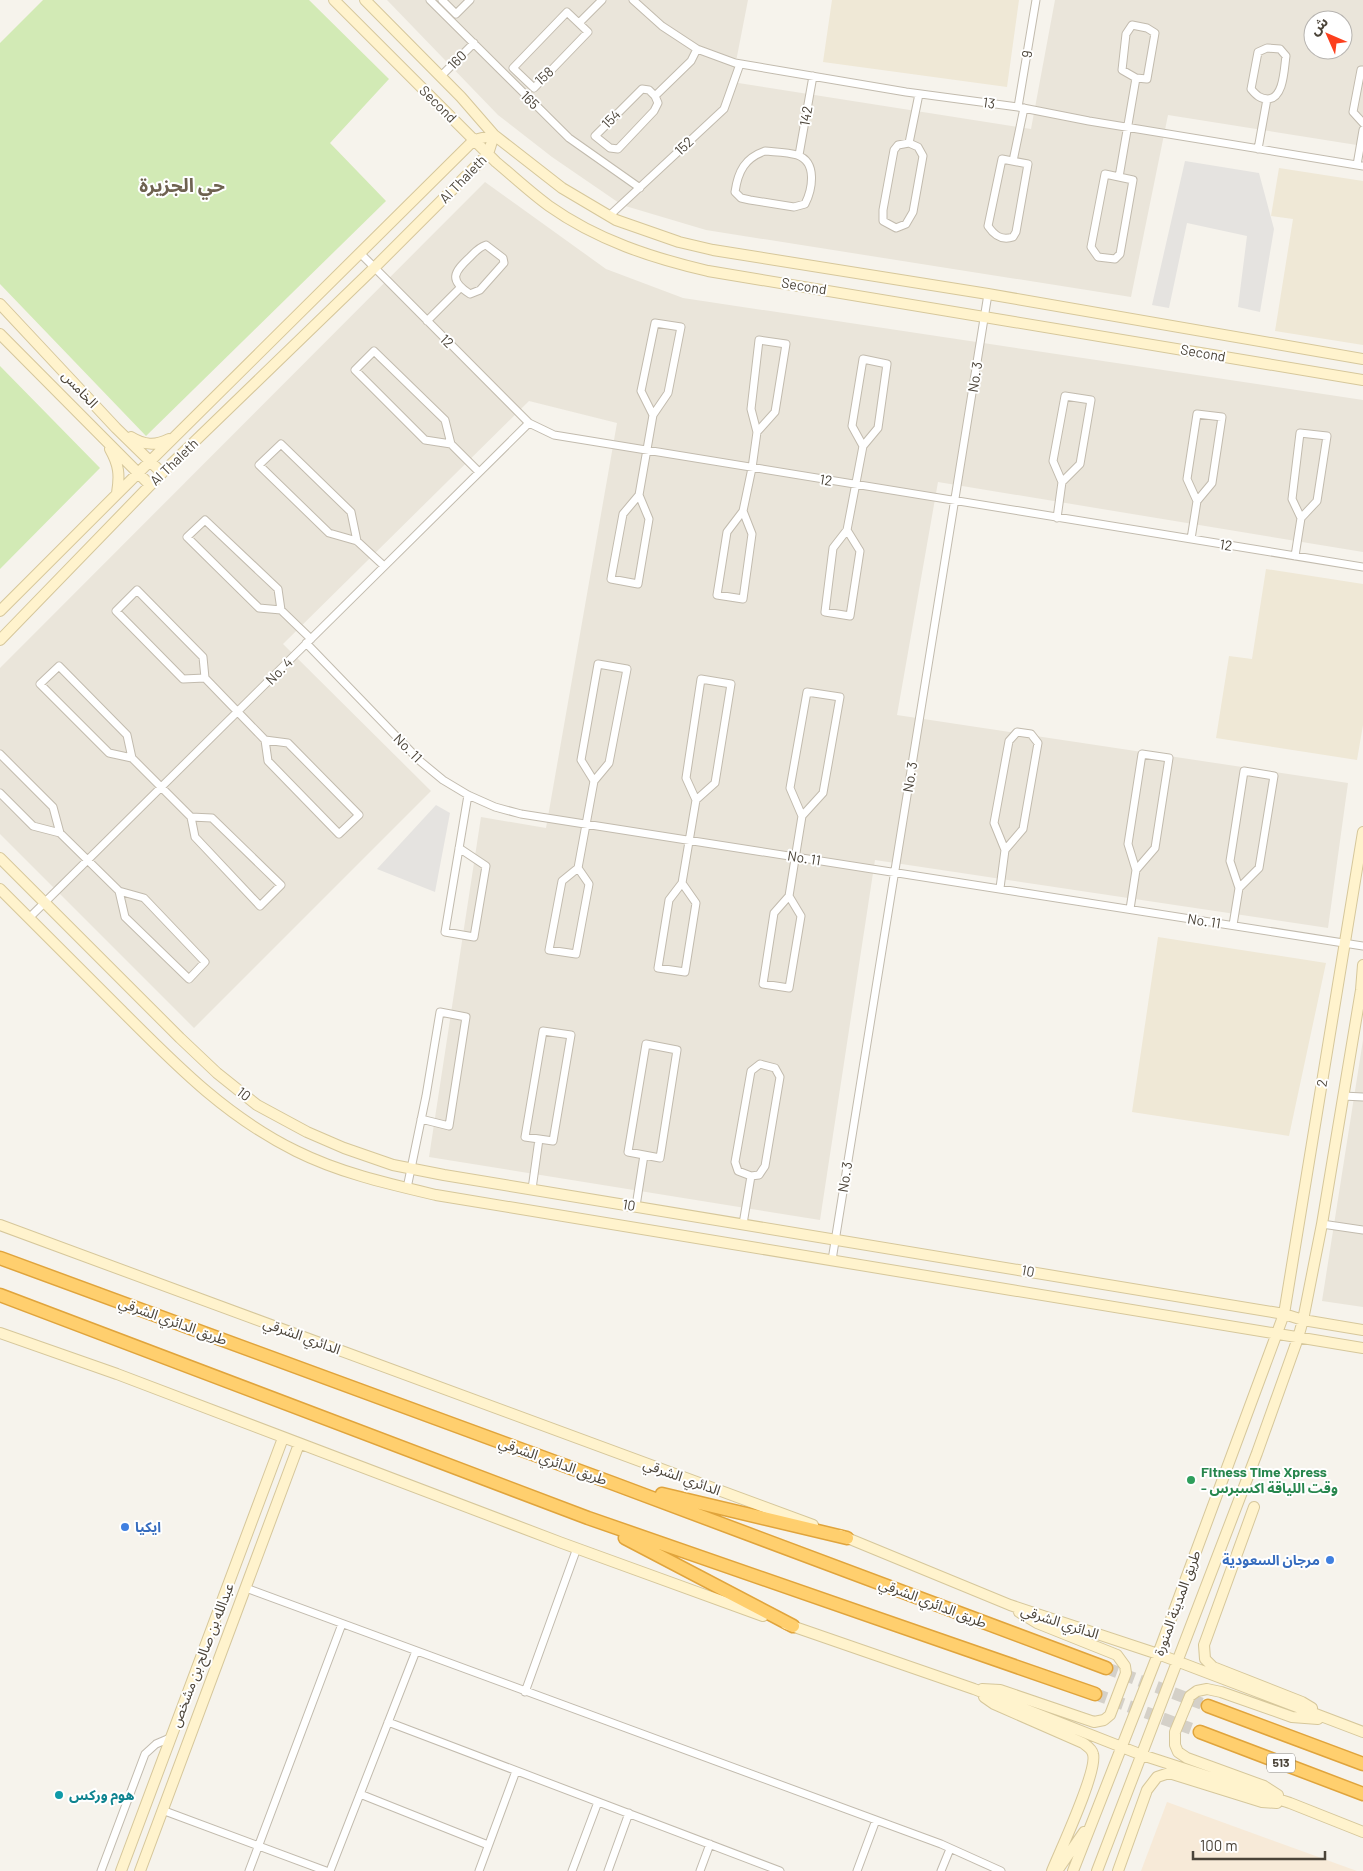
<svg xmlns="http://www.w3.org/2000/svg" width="1363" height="1871" viewBox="0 0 1363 1871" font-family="Barlow,'Noto Sans Arabic',sans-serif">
  <rect width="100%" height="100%" fill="#f6f3ec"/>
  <path fill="#eae5da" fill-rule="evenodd" d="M387 0H748L732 82 1031 129 1055 0H1363V146L1168 115 1131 297 706 230 622 205 552 157 498 115ZM1313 20H1343V50H1313Z
    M485 182 606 269 683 298 1363 400V552L938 482 897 715 1348 783 1328 928 875 860 820 1220 429 1157 481 817 546 828 617 423 529 401 283 644 431 791 194 1028 0 834V668Z
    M1363 1040V1307L1322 1301Z"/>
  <path fill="#f7ead8" d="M1167 1802 1357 1871H1141Z"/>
  <path fill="#efe8d6" d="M832 0H1019L1007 87 823 62Z
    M1279 168 1363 181V345L1275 331 1293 219 1271 216Z
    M1266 569 1363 584V725L1357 760 1216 738 1229 656 1252 659Z
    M1158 937 1326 963 1289 1136 1132 1112Z"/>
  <path fill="#d2eab5" d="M43 0H309L389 79 330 143 386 201 146 436 0 284V43Z
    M0 366 100 468 0 569Z"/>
  <path fill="#e5e3e0" d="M1185 161 1259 173 1274 229 1260 312 1238 307 1247 236 1187 223 1169 308 1152 305Z
    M436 805 450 813 435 892 377 869Z"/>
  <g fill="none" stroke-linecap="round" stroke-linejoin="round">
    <path stroke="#d4d0c8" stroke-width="12" stroke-dasharray="12 6" stroke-linecap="butt" d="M1106 1668 1208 1706
      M1095 1694 1200 1732"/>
    <defs>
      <path id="street" d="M430 0 569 138 640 188
        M442 0 456 14 470 0
        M633 0 662 26 697 49 735 63 906 92 1018 107 1089 121 1363 166
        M567 12 588 32 534 88 513 68Z
        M579 23 602 0
        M1132 25 1147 28 1155 33 1147 79 1136 78 1122 70 1126 34Z
        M1267 48 1280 49 1286 56C1284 69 1284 98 1268 99 1260 99 1256 95 1251 89L1258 52Z
        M1363 70H1361L1353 112 1363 123
        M441 76 474 43
        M655 96 649 90 642 89 595 136 610 148 618 149 654 111 658 103 655 96 691 61 697 49
        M1018 107 1036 0
        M909 143 918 147 923 156 913 212 906 224 896 228 883 221V210L894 150 898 145Z
        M909 143 919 94
        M1258 149 1267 99
        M765 151C775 152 788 152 797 155 818 162 812 190 805 204L794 207 750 200 741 198 735 192C738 171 745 158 765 151Z
        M799 155 813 76
        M1002 159 1028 164 1016 232 1013 237C1001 241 994 235 988 226Z
        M1013 161 1024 108
        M1357 165 1363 130
        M1105 174 1133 180 1120 254 1115 259 1098 257 1091 247Z
        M1119 177 1136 78
        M609 216 724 109 740 64
        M486 245 503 258 504 263 480 290 470 294C448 280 454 272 470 257 475 252 479 247 486 245Z
        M360 253 529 423 554 435 1363 567
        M427 321 461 287
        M451 444 425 440 355 370 374 351 445 420 451 444 479 472
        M639 495 649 519 638 584 611 579 623 514 639 495 653 415 668 393 681 327 655 323 641 391 653 415
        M743 511 752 534 743 599 717 595 727 532 743 511 752 468 757 432 751 409 759 340 786 344 775 412 757 432
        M1057 518 1062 482 1053 461 1065 396 1091 400 1080 464 1062 482
        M847 530 860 551 850 616 825 612 833 548 847 530 863 446 878 428 887 364 863 359 852 426 863 446
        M1191 539 1197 501 1187 479 1197 414 1222 417 1212 483 1197 501
        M357 541 351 512 281 444 259 465 329 533 357 541 384 566
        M1295 556 1301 518 1292 499 1300 433 1327 436 1317 501 1301 518
        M281 610 278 589 205 520 187 537 259 608 281 610 311 639
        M306 643 420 761 443 780 468 795 495 807 521 814 1363 946
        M205 678 203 657 137 590 116 611 183 679 205 678 265 740 288 743 359 815 339 834 268 761 265 740
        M0 754 53 807 60 833 119 891 144 898 205 962 189 979 125 917 119 891
        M132 758 127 735 59 666 40 684 109 753 132 758 191 817 212 818 281 885 260 906 195 837 191 817
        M0 793 33 826 60 833
        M459 848 486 866 474 937 445 932 468 795
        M578 868 589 884 576 954 549 950 562 881 578 868 594 781 581 760 598 664 627 669 609 763 594 781
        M682 883 696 903 685 972 658 968 669 900 682 883 696 800 686 778 701 679 731 684 715 783 696 800
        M1000 888 1005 850 994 823 1009 741 1017 732 1031 734 1038 743 1023 829 1005 850
        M789 896 801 916 789 988 763 984 774 913 789 896 802 816 790 788 807 692 840 697 823 793 802 816
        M1130 909 1136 870 1128 844 1142 754 1169 758 1155 848 1136 870
        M29 918 529 423
        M1233 925 1239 888 1230 861 1244 771 1274 776 1259 868 1239 888
        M1343 1096 1363 1097
        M407 1188 426 1096 440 1012 466 1017 449 1126 421 1119
        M532 1189 539 1139 553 1141 571 1035 543 1031 525 1137 539 1139
        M636 1206 644 1155 660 1158 677 1050 646 1044 628 1152 644 1155
        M743 1224 751 1176 759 1175 765 1166 780 1077 775 1068 760 1064 751 1071 735 1162 738 1171 751 1176
        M1322 1224 1363 1230
        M832 1260 988 294
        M246 1588 941 1844 1001 1871
        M525 1692 577 1548
        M388 1722 780 1871
        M360 1794 488 1845
        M162 1810 326 1871
        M101 1871 145 1754 156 1744 170 1738
        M249 1871 342 1624
        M330 1871 416 1651
        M479 1871 516 1771
        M572 1871 598 1802
        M608 1871 629 1813
        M700 1871 710 1844
        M857 1871 876 1820
        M941 1871 950 1849"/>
      <path id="secondary" d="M334 0 496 162C514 177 531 193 549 206 597 240 652 258 708 271L1363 380
        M365 0 461 97 494 135 562 188 616 220 679 242 713 250 988 294 1363 359
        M0 304 116 428 162 473
        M0 334 150 485
        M131 437C144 445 155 446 169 439
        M110 449C119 465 120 475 117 493
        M0 611 117 494 474 140 494 135 488 154 374 268 162 473 0 640
        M0 858 180 1038 217 1073 257 1105 307 1132 344 1148 393 1165 444 1175 1284 1314 1303 1320 1363 1330
        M0 889C40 929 80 969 120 1009 175 1064 225 1116 296 1151 340 1173 389 1184 436 1195L1363 1348
        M0 1225 813 1525
        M0 1333 117 1374 562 1543 763 1616
        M1254 1507 1204 1645 1205 1659 1213 1667 1302 1702 1312 1708
        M840 1535 1010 1605 1158 1654 1363 1732
        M786 1624 974 1689 1142 1755 1290 1803 1363 1832
        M982 1689 1000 1690 1094 1722 1104 1720 1110 1715 1126 1673 1125 1666 1117 1655 1037 1623 1019 1612
        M984 1697 994 1704 1083 1743C1087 1746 1092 1749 1093 1754 1098 1771 1060 1851 1052 1871
        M1278 1795 1264 1786 1187 1758 1178 1752 1175 1745V1732L1190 1696 1197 1691 1207 1689 1221 1692 1292 1717 1318 1719
        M121 1871 283 1438
        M140 1871 299 1444
        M1057 1871 1084 1832
        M1073 1871 1158 1654 1284 1314 1363 832
        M1097 1871 1257 1453 1298 1338 1303 1320 1322 1224 1361 990 1363 965
        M1118 1871 1147 1790 1157 1777 1169 1773 1262 1802 1277 1803"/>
      <path id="highway" d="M0 1258 612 1483 1106 1668
        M0 1295 588 1518 1095 1694
        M662 1494 847 1538
        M625 1538 793 1626
        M1208 1706 1363 1764
        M1200 1732 1363 1794"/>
    </defs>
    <use href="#street" stroke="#c2bbae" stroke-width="9"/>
    <use href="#secondary" stroke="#d6c79b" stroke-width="12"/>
    <use href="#highway" stroke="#e0a43c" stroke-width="15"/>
    <use href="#street" stroke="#fff" stroke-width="7"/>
    <use href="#secondary" stroke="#fff3cd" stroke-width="10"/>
    <use href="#highway" stroke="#ffcf6e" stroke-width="12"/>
  </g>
  <circle fill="#2e9e5b" stroke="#fff" stroke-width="2" cx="1191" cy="1480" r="5"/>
  <g fill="#3f7fe0" stroke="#fff" stroke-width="2">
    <circle cx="125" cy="1527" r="5"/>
    <circle cx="1330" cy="1560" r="5"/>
  </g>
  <circle fill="#0f9aa8" stroke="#fff" stroke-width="2" cx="59" cy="1795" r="5"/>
  <g text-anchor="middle" stroke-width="4" stroke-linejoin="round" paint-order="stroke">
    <rect fill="#fff" stroke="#817c74" stroke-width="1" x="1267" y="1753.5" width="28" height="19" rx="4"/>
    <g font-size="12" font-weight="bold" fill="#4b4439">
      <text x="1281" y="1767">513</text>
    </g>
    <g font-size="14" fill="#4b4439" stroke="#fff">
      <text transform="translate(1027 54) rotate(-81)" y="5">9</text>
      <text transform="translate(457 60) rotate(-45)" y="5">160</text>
      <text transform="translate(544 76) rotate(-42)" y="5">158</text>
      <text transform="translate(530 100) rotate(45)" y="5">165</text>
      <text transform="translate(989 103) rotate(8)" y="5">13</text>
      <text transform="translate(438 104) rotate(45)" y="5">Second</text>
      <text transform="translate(806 116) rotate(-80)" y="5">142</text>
      <text transform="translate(611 119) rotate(-45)" y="5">154</text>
      <text transform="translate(684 146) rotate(-43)" y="5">152</text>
      <text transform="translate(463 179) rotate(-46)" y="5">Al Thaleth</text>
      <text transform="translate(804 286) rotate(9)" y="5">Second</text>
      <text transform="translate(447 341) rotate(45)" y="5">12</text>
      <text transform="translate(1203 353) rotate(10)" y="5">Second</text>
      <text transform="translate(975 377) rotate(-81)" y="5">No. 3</text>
      <text transform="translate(80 389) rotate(47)" y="5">الخامس</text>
      <text transform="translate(174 462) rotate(-44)" y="5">Al Thaleth</text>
      <text transform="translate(826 480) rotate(9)" y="5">12</text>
      <text transform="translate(1226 545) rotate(9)" y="5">12</text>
      <text transform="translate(279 671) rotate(-45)" y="5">No. 4</text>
      <text transform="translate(408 748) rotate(45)" y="5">No. 11</text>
      <text transform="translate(910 777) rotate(-81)" y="5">No. 3</text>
      <text transform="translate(804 858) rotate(9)" y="5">No. 11</text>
      <text transform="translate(1204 921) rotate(9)" y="5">No. 11</text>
      <text transform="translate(1322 1083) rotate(-81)" y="5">2</text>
      <text transform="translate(244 1094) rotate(38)" y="5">10</text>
      <text transform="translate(845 1177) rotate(-81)" y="5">No. 3</text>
      <text transform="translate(629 1205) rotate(9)" y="5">10</text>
      <text transform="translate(1028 1271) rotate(10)" y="5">10</text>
      <text transform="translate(173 1321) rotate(20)" y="5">طريق الدائري الشرقي</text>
      <text transform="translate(302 1336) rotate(20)" y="5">الدائري الشرقي</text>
      <text transform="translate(553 1461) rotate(20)" y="5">طريق الدائري الشرقي</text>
      <text transform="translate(682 1477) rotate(20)" y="5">الدائري الشرقي</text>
      <text transform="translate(933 1603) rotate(21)" y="5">طريق الدائري الشرقي</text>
      <text transform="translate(1177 1603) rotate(-70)" y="5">طريق المدينة المنورة</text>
      <text transform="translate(1060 1622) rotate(18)" y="5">الدائري الشرقي</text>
      <text transform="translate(202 1655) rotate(-69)" y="5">عبدالله بن صالح بن مشخص</text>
    </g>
    <g font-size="14" font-weight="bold" fill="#27864d" stroke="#fff" text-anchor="start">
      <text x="1201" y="1477">Fitness Time Xpress<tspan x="1201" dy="16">- وقت اللياقة اكسبرس</tspan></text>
    </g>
    <g font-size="14" font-weight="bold" fill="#366cbe" stroke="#fff" text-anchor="start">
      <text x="135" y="1532">ايكيا</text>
      <text x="1320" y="1565" text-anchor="end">مرجان السعودية</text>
    </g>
    <g font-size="14" font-weight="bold" fill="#0d838f" stroke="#fff" text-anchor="start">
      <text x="69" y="1800">هوم وركس</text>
    </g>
    <g font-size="19" font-weight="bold" fill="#6e6250" stroke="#fff">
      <text x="182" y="192">حي الجزيرة</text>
    </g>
  </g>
  <g transform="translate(1328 35) rotate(315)"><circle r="24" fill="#ffffff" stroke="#b7b4b0"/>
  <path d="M0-4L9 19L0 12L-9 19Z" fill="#fc3f1d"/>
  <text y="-8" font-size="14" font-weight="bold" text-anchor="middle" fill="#4b4439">ش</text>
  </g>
  <path d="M1193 1851v8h132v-8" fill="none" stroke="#4b4439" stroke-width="2.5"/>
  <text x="1200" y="1851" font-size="15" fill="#4b4439" stroke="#ffffff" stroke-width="4" paint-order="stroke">100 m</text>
</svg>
